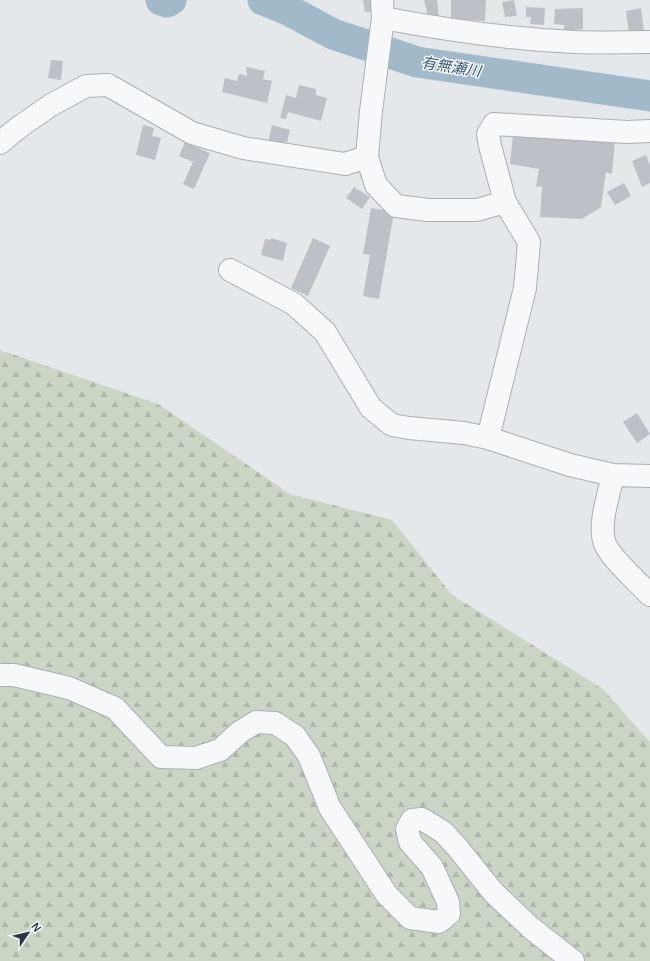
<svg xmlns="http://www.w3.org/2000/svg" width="650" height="961" viewBox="0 0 650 961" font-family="Manrope,'Noto Sans JP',sans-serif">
  <defs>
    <pattern id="forest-firs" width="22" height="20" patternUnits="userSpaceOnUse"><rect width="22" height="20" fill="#cbd5c6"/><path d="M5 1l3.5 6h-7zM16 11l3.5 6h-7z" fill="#aeb7ab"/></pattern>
  </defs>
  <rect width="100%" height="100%" fill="#e4e8eb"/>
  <path fill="url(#forest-firs)" d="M0 350 158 404 290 494 392 520 452 595 603 689 650 742V961H0Z"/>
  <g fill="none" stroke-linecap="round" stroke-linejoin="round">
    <path stroke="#a2b9c9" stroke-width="31" d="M161 0 167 2 171 0
      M263 0 290 11 333 34 417 62 650 96"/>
  </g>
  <path fill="#bcc1c8" d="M363 0H372L373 12H365Z
    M424 0H437L439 18 429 20Z
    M451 0H486L485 21 451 19Z
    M514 0 517 16 505 17 502 2Z
    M526 7 545 8 544 25 530 24 531 17H526Z
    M583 8V29L564 31V25L554 24 555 9Z
    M641 8 644 32 629 33 626 11Z
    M51 60 63 61 61 80 48 78Z
    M246 67 265 71 263 79 272 81 267 103 222 92 225 78 237 81 239 74 247 76Z
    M299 85 316 89V95L327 98 321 121 288 112 286 119 280 118 286 95 296 98Z
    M143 125 154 128 152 136 161 138 155 160 136 155Z
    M272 125 290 130 286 147 268 143Z
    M513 134 615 141 612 174 606 172 601 207 582 219 540 217 542 186 536 187 539 169 510 164Z
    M185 142 210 153 194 189 183 184 193 162 179 156Z
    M646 155 650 165V183L642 187 632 161Z
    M624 183 631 196 615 205 607 192Z
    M354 187 370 197 362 209 346 198Z
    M371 208 394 212 379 299 363 296 370 255 363 254Z
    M271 238 287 243 283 261 261 255 265 239 271 240Z
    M313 238 330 246 308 296 291 288Z
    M637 413 650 434 637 443 623 422Z"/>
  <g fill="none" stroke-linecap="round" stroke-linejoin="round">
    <defs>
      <path id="minor" d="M383 18C446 30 510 39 574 42 599 43 625 42 650 42
        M0 143 18 128 51 105 86 86 108 85 192 133 243 148 345 164 367 157 371 111 383 18 382 0
        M367 157 376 185 396 206 428 210H477L505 202 529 242 525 288 488 438
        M505 202 490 146 488 134 494 124 627 132 650 131
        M230 270 294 304 325 332 371 408 392 425 409 428 464 433 488 438 570 465 613 475 650 476
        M613 475C609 494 599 522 604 541 607 555 639 583 650 595
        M0 675H14L69 688 115 708 161 757 196 758 220 750 240 732 256 722 275 723 295 736 309 756 330 808 387 895 410 918 439 922 449 914 448 902 432 867 410 842 407 829 412 820 422 819 443 832 457 847 493 892 531 928 573 961"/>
    </defs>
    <use href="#minor" stroke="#a9afb5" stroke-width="24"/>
    <use href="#minor" stroke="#f7f8fa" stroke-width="22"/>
  </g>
  <g text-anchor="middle" stroke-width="3" stroke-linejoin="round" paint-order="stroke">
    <g font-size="15" font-style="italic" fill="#385a75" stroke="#f4f6f8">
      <text transform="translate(451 67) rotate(9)" y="5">有無瀬川</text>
    </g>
  </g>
  <g transform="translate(28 933) rotate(55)" stroke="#f4f6f8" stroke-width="3" paint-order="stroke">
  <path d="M0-3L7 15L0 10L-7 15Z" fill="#2c3743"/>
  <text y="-6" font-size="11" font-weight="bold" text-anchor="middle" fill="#2c3743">N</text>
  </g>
</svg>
